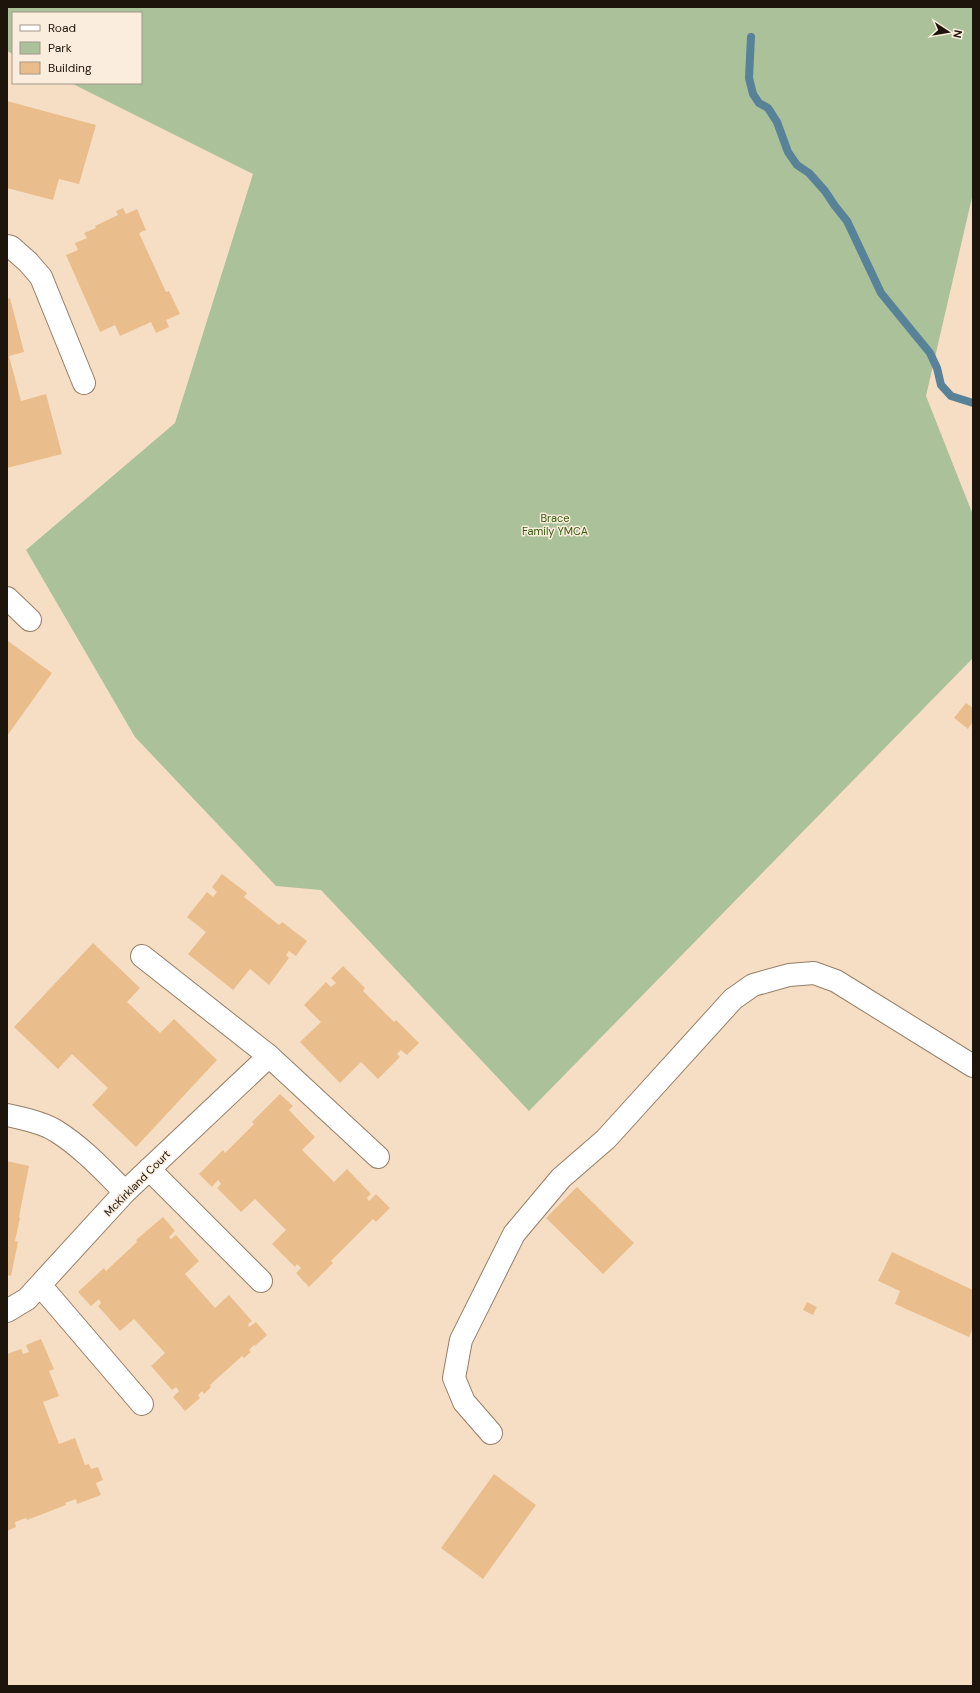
<svg xmlns="http://www.w3.org/2000/svg" width="980" height="1693" viewBox="0 0 980 1693" font-family="'DM Sans',sans-serif">
  <rect width="100%" height="100%" fill="#f6dec4"/>
  <path fill="#aac19a" d="M7 7H973V193L926 396 973 515V658L529 1111 321 890 276 886 135 737 26 550 175 423 253 174 71 83H141V13H13V54L7 51Z"/>
  <g fill="none" stroke-linecap="round" stroke-linejoin="round">
    <path stroke="#588297" stroke-width="8" d="M751 37 749 78 753 94 759 103 768 108 777 122 788 152 797 165 809 173 825 191 835 206 847 221 881 293 930 353 937 368 941 385 951 396 973 403"/>
  </g>
  <path fill="#eabe8c" d="M7 101 96 125 79 184 59 179 53 200 7 188Z
    M123 208 126 214 137 209 146 230 139 233 166 292 169 291 180 314 166 320 169 327 156 333 151 322 120 336 115 325 100 332 66 255 78 250 75 243 87 238 84 233 96 228 95 226 118 215 116 211Z
    M10 298 24 352 9 356 21 401 46 394 62 454 7 468V299Z
    M8 641 52 673 7 736V642Z
    M966 703 973 708V721L968 729 954 718Z
    M222 874 247 893 244 897 279 925 282 922 307 941 296 956 289 951 286 955 289 958 269 985 250 969 233 990 188 954 206 932 187 917 207 892 213 897 217 892 212 887Z
    M93 943 140 988 127 1002 160 1033 174 1019 217 1060 136 1147 92 1105 108 1088 72 1054 58 1069 14 1027Z
    M343 966 365 988 363 991 394 1022 396 1020 419 1043 407 1055 401 1050 397 1054 400 1057 378 1079 361 1062 340 1083 300 1042 321 1022 304 1005 326 982 331 987 336 983 331 978Z
    M280 1094 293 1106 289 1110 315 1137 302 1150 334 1182 347 1169 371 1194 367 1198 369 1201 376 1194 390 1208 376 1222 373 1219 331 1261 333 1263 309 1287 296 1273 301 1268 297 1264 295 1267 272 1244 286 1230 255 1199 241 1212 217 1188 221 1184 218 1180 212 1187 199 1174 223 1150 225 1153 254 1124 252 1122Z
    M7 1161 29 1166 19 1217 20 1218 15 1241 18 1242 11 1276 7 1275Z
    M577 1187 634 1243 603 1274 546 1218Z
    M163 1217 175 1231 169 1237 171 1239 176 1235 199 1261 185 1274 215 1308 229 1295 252 1321 248 1324 249 1327 256 1322 267 1335 255 1346 254 1345 249 1350 251 1352 244 1358 242 1356 210 1385 211 1387 204 1394 202 1391 198 1395 200 1398 185 1411 173 1397 179 1391 176 1387 172 1390 151 1366 165 1353 134 1319 120 1331 98 1306 101 1303 99 1299 91 1306 78 1292 104 1268 106 1271 137 1242 136 1240Z
    M892 1252 973 1290V1328L969 1337 895 1304 900 1291 878 1281Z
    M807 1302 817 1307 813 1315 803 1310Z
    M41 1339 54 1369 49 1371 59 1396 43 1402 59 1444 75 1438 85 1465 89 1464 91 1469 98 1467 103 1480 96 1483 101 1495 77 1504 76 1499 65 1503 66 1505 27 1520 26 1518 15 1522 16 1527 7 1531V1354L21 1349 23 1354 29 1352 26 1345Z
    M494 1474 536 1505 483 1579 441 1548Z"/>
  <g fill="none" stroke-linecap="round" stroke-linejoin="round">
    <defs>
      <path id="minor" d="M7 246 11 247 28 262 41 277 84 383
        M7 598 30 620
        M142 956 269 1056 378 1157
        M7 1115C22 1118 44 1123 56 1131 82 1147 104 1171 125 1192
        M149 1169 261 1281
        M40 1285 142 1404
        M7 1311 27 1299 125 1192 269 1056
        M491 1433 464 1402 454 1378 461 1340 514 1234 561 1178 606 1139 733 999 753 985 789 975 814 973 836 981 973 1066"/>
    </defs>
    <use href="#minor" stroke="#947e67" stroke-width="24"/>
    <use href="#minor" stroke="#fff" stroke-width="22"/>
  </g>
  <g text-anchor="middle" stroke-width="3" stroke-linejoin="round" paint-order="stroke">
    <g font-size="11" fill="#345b0d" stroke="#fbeddd">
      <text x="555" y="522">Brace<tspan x="555" dy="13">Family YMCA</tspan></text>
    </g>
    <g font-size="11" fill="#1d150b" stroke="#fbeddd">
      <text transform="translate(137 1183) rotate(-45)" y="4">McKirkland Court</text>
    </g>
  </g>
  <rect width="980" height="1693" fill="none" stroke="#1d150b" stroke-width="16"/>
  <rect x="12" y="12" width="130" height="72" fill="#fbeddd" stroke="#a29789"/>
  <rect x="20" y="25" width="20" height="6" fill="#ffffff" stroke="#a29789"/>
  <text x="48" y="32" font-size="12" fill="#1d150b">Road</text>
  <rect x="20" y="42" width="20" height="12" fill="#aac19a" stroke="#a29789"/>
  <text x="48" y="52" font-size="12" fill="#1d150b">Park</text>
  <rect x="20" y="62" width="20" height="12" fill="#eabe8c" stroke="#a29789"/>
  <text x="48" y="72" font-size="12" fill="#1d150b">Building</text>
  <g transform="translate(948 32) rotate(102)" stroke="#fbeddd" stroke-width="3" paint-order="stroke">
  <path d="M0-3L7 15L0 10L-7 15Z" fill="#1d150b"/>
  <text y="-6" font-size="11" font-weight="bold" text-anchor="middle" fill="#1d150b">N</text>
  </g>
</svg>
